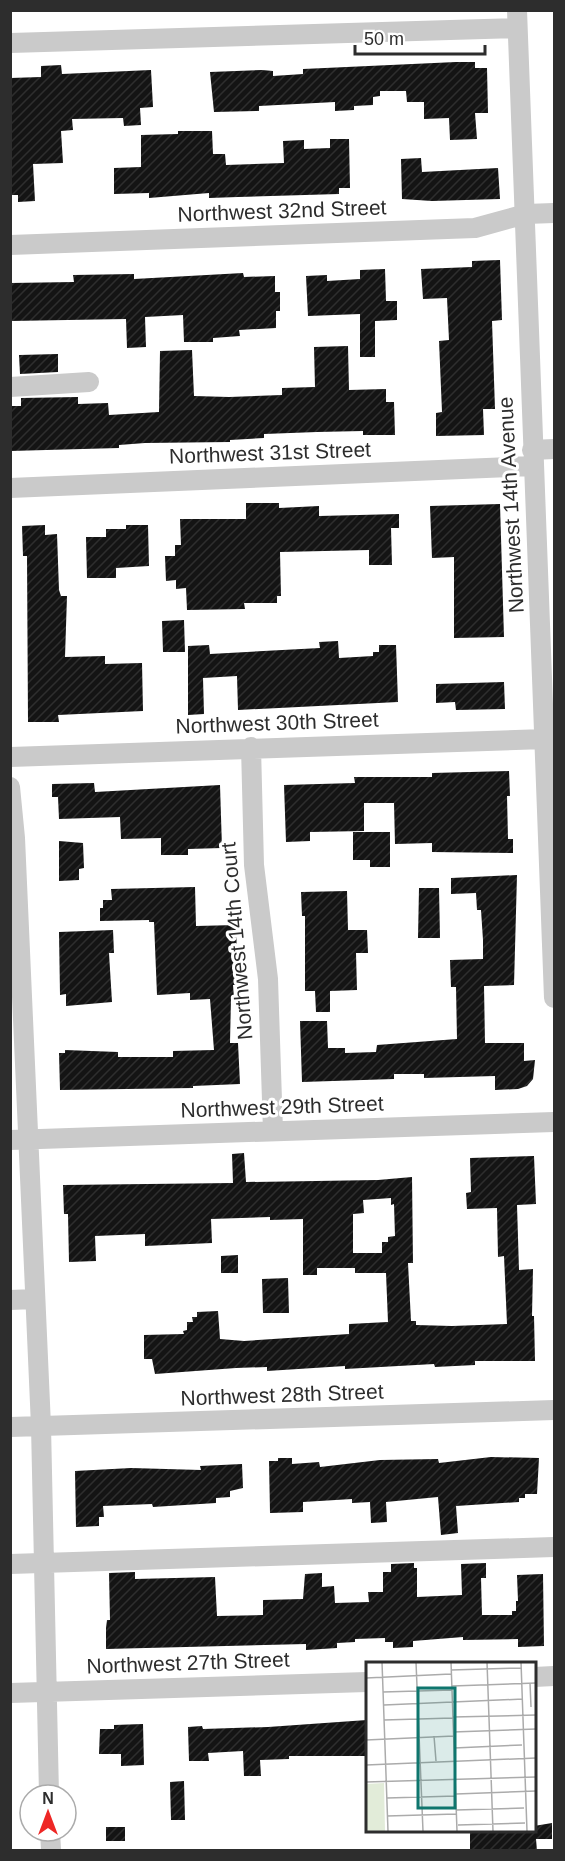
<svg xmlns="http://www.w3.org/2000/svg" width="565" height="1861" viewBox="0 0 565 1861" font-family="Arial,sans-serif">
  <defs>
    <pattern id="building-hatch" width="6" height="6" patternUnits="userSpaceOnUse" patternTransform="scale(1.5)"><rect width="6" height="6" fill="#141414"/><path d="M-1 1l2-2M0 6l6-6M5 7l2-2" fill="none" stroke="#2e2e2e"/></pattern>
  </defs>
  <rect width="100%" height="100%" fill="#fff"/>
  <path fill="url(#building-hatch)" fill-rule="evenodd" d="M456 62H475V68H487L488 113H475L477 139 450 140 449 118 424 119V102H407L406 91H380V96L373 97V105L354 106V110L335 111V102L259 106V111L214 112 210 72 262 70 273 71V76L303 74V69Z
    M61 65 62 74 151 70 153 107 140 108 141 125 124 126 123 118 72 119 73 130 61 131 63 163 33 164 35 201 18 202V195H10V78L41 77V66Z
    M178 131H212L213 154H225L226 165 284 163 283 141 304 140V149L330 148V139H349L350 188H339V194L238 197 209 198V193L149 198V193L114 194V168L141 167V135L178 134Z
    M421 158 422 172 498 168 500 199 432 201 402 199 401 159Z
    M500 260 502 320 492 321 495 409H483L484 435 436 436V413L442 412 439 341 449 340 447 298 423 299 421 269 472 267V261Z
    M385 269 386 301H397V320L375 321V357H360V314L308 316 306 276 327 275V281L360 279V270Z
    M243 273 244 277 275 276V292H280V311H276V328L239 330 240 336 213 338V342H184L183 315 145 317 146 347 127 348 126 319 10 321V283L74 282 73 275 134 274V279Z
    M348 346 349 390 386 389V402H394L395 435H363V431L317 432 264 434V438L230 440V442L145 443 119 445V448L10 451V406H21V398L78 397V404L108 403 109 415 159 412 160 351 192 350 194 396 229 397 282 395V388L315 387 314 347Z
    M58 354V372L20 374 19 355Z
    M246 503H279V508L319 506V516L399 514V528H391L392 565H369V550L280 552 281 596H277V603H244L245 609 187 610 186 588 176 589V580L166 581 165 556H175V545H181L180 519H246Z
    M500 504 504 637 454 638V557L432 558 430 506Z
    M45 525V535L57 534 59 590 61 596H67L65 657 105 656V664L142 663 143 711 58 715 59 722H28L27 556H23L22 526Z
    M126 525H148L149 566 116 568V578H87L86 537H106V529H126Z
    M184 620 185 652H163L162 621Z
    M338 641 339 658 373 656V652H379V645H396L398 702 238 710 237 676 203 678 204 714 188 715V646L209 645 210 654 320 648 319 642Z
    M504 682 505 709 456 710 455 702 436 703V684Z
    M509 771 510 796H507L508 839H513V853L432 852V843L395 844 394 803H364V831L310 832V841L286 842 284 785 355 783 354 777H432V773Z
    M94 783 95 792 220 785 222 848 188 849V855H161V838L121 839 120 817 59 819 58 797H52V784Z
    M353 832H390V867H370V860H353Z
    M59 841 83 843 84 868 79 869V880L59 881Z
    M517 875 514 985 484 986 485 1043H524V1061L535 1060 533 1079 527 1086 518 1089 495 1090V1076L424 1078V1074H394V1079L302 1082 300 1021H327L328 1048H345V1053L376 1052 377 1045 457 1039 456 987H451L450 960 483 959V940L481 910H477L476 893 451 894V878Z
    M195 887 196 926 236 925 238 985H233L234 998H231L230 1043H238L240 1084 193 1086V1088L60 1090 59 1053H65V1050L118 1052V1057H173V1051L214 1050 210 999 190 1000V993L157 995 154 922H149V920L100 921V908H103V900H112L111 889Z
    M419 888H439L440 938H418Z
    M347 891 348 930H367L368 953H356L357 990 330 991V1012H316L315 991H305V916H302L301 892Z
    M113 930 114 953H109L112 1002 66 1006V994L60 995 59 932Z
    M244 1153 246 1182 378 1180 412 1177 413 1263H408L411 1321H416V1325L452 1326 507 1324 504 1256 498 1257 497 1208 467 1209 466 1193 471 1192 470 1158 534 1156 536 1204 517 1205 519 1270 533 1269 532 1316H534L535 1361H475V1365L435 1367 434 1364 345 1369V1366L267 1371V1367L236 1368 155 1374 152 1359H144V1335L184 1334 183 1331 187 1330V1322H193L192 1317H197V1312L218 1311 220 1339 244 1341 349 1334V1324L388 1322 386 1273H355V1268H317V1275H303V1219L270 1220V1217L211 1219 212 1243 145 1246V1234L95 1236 96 1261 69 1262 68 1214H64L63 1185 233 1183 232 1154ZM391 1198V1205L394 1204 395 1236 388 1237V1242H382V1253H353V1214L364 1213 363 1200Z
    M238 1255V1273H221V1256Z
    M288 1278 289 1313H263L262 1279Z
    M491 1457 539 1458 537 1494H525V1498H519V1502L456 1506 458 1533 441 1535 438 1497 386 1502 387 1522 371 1523 370 1502 352 1503V1499L303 1502V1512L270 1513 269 1461H278V1458H292V1464L319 1462 320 1467 380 1460 438 1459 439 1463Z
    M242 1464 243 1488 230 1491V1497L216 1498V1503L153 1507 152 1504 103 1506 104 1517H99V1526L76 1527 75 1471 131 1468 201 1470 200 1466Z
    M414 1563V1568H417V1597L462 1595 461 1564 486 1563V1578H481L482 1615H512V1611H516V1601H518L517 1575 543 1574 544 1646 518 1647V1639L463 1640V1637L413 1641V1647L393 1648V1642H385V1638L355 1639V1642L337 1643V1648L306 1650V1644L106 1649V1628L107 1620H110L109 1573 135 1572V1579L215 1577 217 1616 263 1615V1600L303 1599 305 1574 322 1573V1587L334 1586 335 1603 369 1602 368 1592H383V1572H391V1564Z
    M367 1720V1756H289V1759L260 1760 261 1776H244L243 1751 208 1753 209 1761H189L188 1727 202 1726 203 1729 268 1727Z
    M143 1724 144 1765 121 1766V1754H99L100 1729H114V1725Z
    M184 1781 185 1820H171L170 1782Z
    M552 1823V1839H536L537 1851H470V1830H534V1826Z
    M106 1827H125V1841H106Z"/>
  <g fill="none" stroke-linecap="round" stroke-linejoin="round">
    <path stroke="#cacaca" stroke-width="20" d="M517 10 554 998
      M10 43 517 28
      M10 245 475 228 526 214 554 213
      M10 387 89 382
      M532 450 554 449
      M10 488 532 466
      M251 747 254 865 268 979 273 1131
      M10 757 545 739
      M10 787 15 838 41 1426 49 1795
      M10 1140 554 1122
      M10 1300 34 1299
      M10 1427 554 1410
      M10 1564 554 1547
      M534 1677 554 1676
      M10 1693 367 1682
      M50 1831 51 1850"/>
  </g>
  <g text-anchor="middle" stroke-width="6" stroke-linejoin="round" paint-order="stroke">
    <g font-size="21" fill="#2d2d2d" stroke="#fff">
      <text transform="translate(282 211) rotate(-2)" y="7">Northwest 32nd Street</text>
      <text transform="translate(270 453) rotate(-2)" y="7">Northwest 31st Street</text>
      <text transform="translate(511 505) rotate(-93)" y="7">Northwest 14th Avenue</text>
      <text transform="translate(277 723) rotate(-2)" y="7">Northwest 30th Street</text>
      <text transform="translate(237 941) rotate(-95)" y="7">Northwest 14th Court</text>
      <text transform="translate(282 1107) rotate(-2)" y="7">Northwest 29th Street</text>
      <text transform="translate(282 1395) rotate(-2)" y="7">Northwest 28th Street</text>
      <text transform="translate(188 1663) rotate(-2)" y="7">Northwest 27th Street</text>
    </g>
  </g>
  <g transform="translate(366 1662)">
    <rect width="170" height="170" fill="#fff"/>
    <path d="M18 121 19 169H0V122Z" fill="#e2ecd9"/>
    <path fill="none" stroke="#ababab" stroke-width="1.5" d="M16 0 22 169M50 0 57 169M85 0 91 169M121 0 127 169M155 0 161 169M85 8 155 6M0 16 85 12M164 21 165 45M86 24 170 21M17 30 86 28M18 43 157 37M87 55 170 53M18 58 87 56M87 70 170 67M68 74 70 99M0 78 88 74M88 86 156 83M0 103 170 96M0 120 170 115M90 132 170 129M21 136 90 134M90 148 158 146M21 154 90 152M92 163 159 161"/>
    <path fill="#0f766e" fill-opacity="0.15" stroke="#0f766e" stroke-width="3" d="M52 26H89V146H52Z"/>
    <rect width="170" height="170" fill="none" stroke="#2d2d2d" stroke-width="3"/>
  </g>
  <rect width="565" height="1861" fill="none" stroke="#2d2d2d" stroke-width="24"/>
  <g transform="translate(48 1813)"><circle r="28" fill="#ffffff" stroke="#ababab" stroke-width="1.5"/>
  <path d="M0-4.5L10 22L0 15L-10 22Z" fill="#ee2725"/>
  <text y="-9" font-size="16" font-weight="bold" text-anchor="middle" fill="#2d2d2d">N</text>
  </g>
  <path d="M355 45v9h130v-9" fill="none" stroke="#2d2d2d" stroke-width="3"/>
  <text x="364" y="45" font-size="18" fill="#2d2d2d" stroke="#ffffff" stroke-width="4.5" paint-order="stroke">50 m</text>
</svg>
